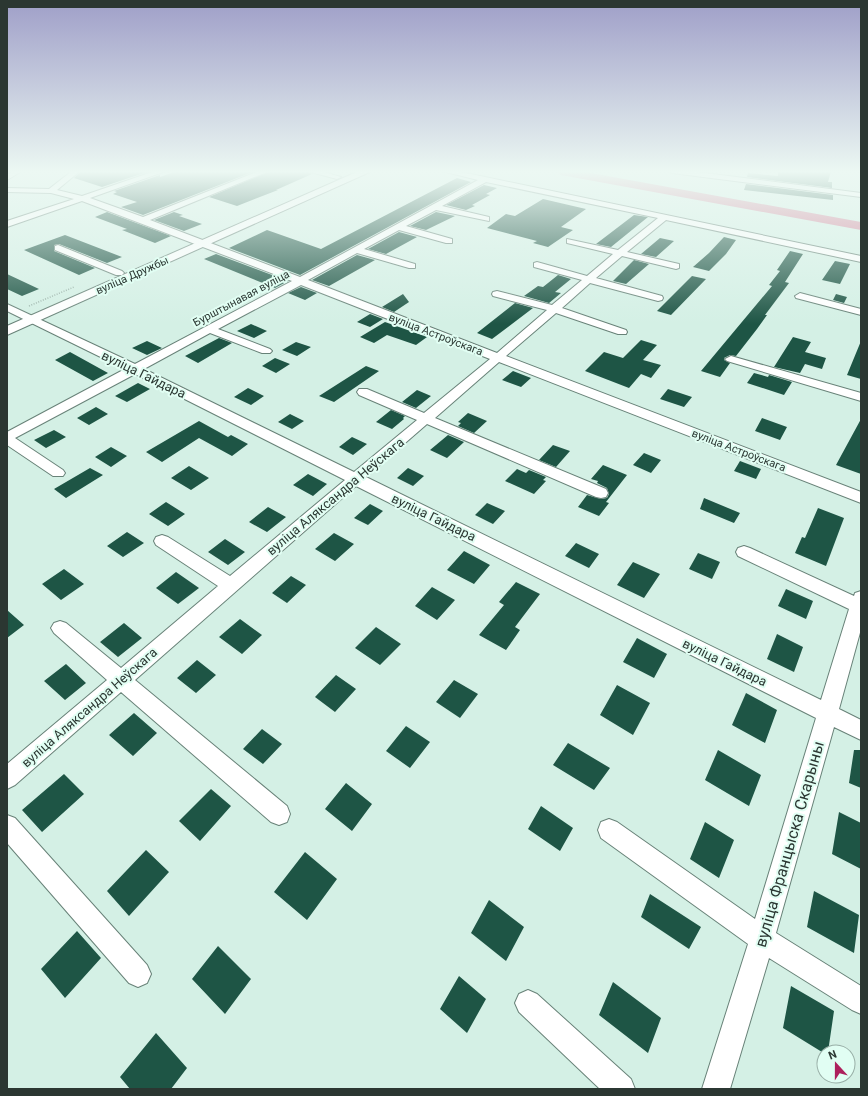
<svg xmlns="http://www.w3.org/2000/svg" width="868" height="1096" viewBox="0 0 868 1096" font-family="Roboto,sans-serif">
  <rect width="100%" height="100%" fill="#d4f0e5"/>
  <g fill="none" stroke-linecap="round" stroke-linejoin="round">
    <path fill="#d37f98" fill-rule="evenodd" d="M555 171H580L861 222V230L561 175Z"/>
  </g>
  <path fill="#1e5545" d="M81 171H150L102 187 74 178Z
    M177 171H255L143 215 121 207 137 202 113 194 117 192 114 191 160 175V177Z
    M270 171H306L312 174 276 190H278L237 206 209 197Z
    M778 171H831L828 182H832V188L747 177 748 173 778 176Z
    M457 178 471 182 300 275 229 248 267 230 321 249Z
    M746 184 833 195V200L744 190Z
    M484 185 497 188 486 194 490 195 472 205 475 206 466 210 446 205Z
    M543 199 586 209 561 227 573 230 548 247 533 243 537 241 487 228 506 214 515 216Z
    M107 212 171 236 155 243 122 230 127 229 95 217Z
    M174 212 183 215 179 216 202 224 184 231 154 220Z
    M436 212 455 216 426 230 410 226Z
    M634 215 648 217 611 247 596 244Z
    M399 232 417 237 386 254 368 249Z
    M65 235 122 257 107 263 59 244 54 245V251L95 268 79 275 24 250Z
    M724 237 736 240 726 254 709 271 693 267 709 253Z
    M660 238 674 241 656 257 641 254Z
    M790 251 803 254 785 282 789 283 765 315H767L757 329 736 356 730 355 724 358V360L730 363 720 377 701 371 772 286 769 285 780 271 777 270Z
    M216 254 288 281 275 288 204 259Z
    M357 255 375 260 329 286 312 280Z
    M634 260 649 264 626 284 613 281Z
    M835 261 850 264 840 284 822 280Z
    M7 274 39 289 22 296 7 289Z
    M558 275 571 279 555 292 561 293 549 303 524 296 538 286 543 287Z
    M692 276 706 279 671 315 657 311Z
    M301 287 317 293 305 300 288 293Z
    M403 294 409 302 394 312 382 307Z
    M836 294 847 297 844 303 833 300Z
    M515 303 533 308 492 339 477 333Z
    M370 314 383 319 370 327 357 322Z
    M385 322 427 337 416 345 387 335 374 343 360 337Z
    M251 324 267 331 254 338 237 331Z
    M793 337 811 342 805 352 826 358 822 369 805 364 800 373 774 367Z
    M219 338 232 343 198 363 185 356Z
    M641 340 657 345 643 360 661 365 651 378 641 374 629 388 585 371 604 352 623 358Z
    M147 341 162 348 147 355 132 348Z
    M861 341V379L847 375Z
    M296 342 311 347 297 356 282 350Z
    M70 352 108 373 93 381 55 360Z
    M275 358 290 364 276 373 262 366Z
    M366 366 379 371 334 402 319 396Z
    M513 371 531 378 521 387 502 380Z
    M754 373 768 377 769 375 792 382 784 395 747 383Z
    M138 383 150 389 127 402 115 396Z
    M248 388 264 396 251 405 234 397Z
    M668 389 692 397 684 407 660 399Z
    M417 390 431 396 416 408 402 402Z
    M96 407 108 414 89 425 77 418Z
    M391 410 405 416 403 418 404 419 392 429 376 422Z
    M468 413 487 421 474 433 458 426 461 423 458 422Z
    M290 414 304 421 292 429 278 422Z
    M762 418 787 427 780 440 755 431Z
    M861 419V474L836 465Z
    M199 421 228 437 231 435 248 444 232 456 199 438 162 462 146 452Z
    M54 430 66 437 46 448 34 440Z
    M448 435 464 442 447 458 430 450Z
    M352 437 367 444 353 455 339 447Z
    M553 445 570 451 556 467 539 460Z
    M111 447 127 456 111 467 95 457Z
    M644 453 661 460 651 473 633 465Z
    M740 461 761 469 756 479 734 471Z
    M603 465 627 475 606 502 609 503 599 516 578 507 587 495 601 499 607 498 609 494 607 488 597 483 598 481 591 479Z
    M189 466 209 478 191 490 171 478Z
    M90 468 103 475 66 498 54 489Z
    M408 468 424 476 413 486 397 478Z
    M517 469 526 473 529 470 546 477 543 480 546 481 534 494 505 481Z
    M308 474 327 484 313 496 293 485Z
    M704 498 740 513 734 523 700 509Z
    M166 502 185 514 168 526 149 514Z
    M487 503 505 511 493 524 475 515Z
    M370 504 383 511 368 525 354 518Z
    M268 507 286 517 267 532 249 522Z
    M818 508 844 518 826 566 795 553 802 537 805 538Z
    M127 532 144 543 123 557 107 546Z
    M334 533 354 544 335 561 315 549Z
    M225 539 245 552 228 565 208 552Z
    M576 543 599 554 589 568 565 556Z
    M464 551 490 565 474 584 447 570Z
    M698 553 720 562 712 579 689 569Z
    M633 562 660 574 644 598 617 585Z
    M64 569 84 584 61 600 42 584Z
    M176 572 199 588 178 604 156 588Z
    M291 576 306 585 287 603 272 593Z
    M516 582 540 594 515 627 520 630 506 650 479 635 504 605 499 602Z
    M432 587 455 600 437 620 415 606Z
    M786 589 813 601 806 619 778 606Z
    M7 610 24 625 7 638Z
    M240 619 262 635 242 654 219 637Z
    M124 623 142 638 118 657 100 642Z
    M376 627 401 644 380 665 355 648Z
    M777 634 803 647 794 672 767 659Z
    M637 638 667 654 654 678 623 662Z
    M197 660 216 675 196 693 177 678Z
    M66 664 86 683 65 700 44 681Z
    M336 675 356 689 335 712 315 697Z
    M454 680 478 694 460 718 436 702Z
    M617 685 650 703 633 735 600 715Z
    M746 693 777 710 765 743 732 725Z
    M134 713 157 733 133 756 109 735Z
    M406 726 430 742 410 768 386 751Z
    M262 729 282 744 263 764 243 749Z
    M568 743 610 768 594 790 553 765Z
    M718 750 761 775 749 806 705 780Z
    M854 750H861V788L849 783Z
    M64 774 84 794 42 832 22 810Z
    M346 783 372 804 352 831 325 809Z
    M211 789 231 806 200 841 179 821Z
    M541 806 573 828 560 851 528 829Z
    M839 812 861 823V869L832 854Z
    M705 822 734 840 719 878 690 859Z
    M146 850 169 872 129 916 107 891Z
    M305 852 337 879 307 920 274 892Z
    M814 891 859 915 854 953 807 927Z
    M650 894 701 927 689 949 641 917Z
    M489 900 524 927 506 961 471 933Z
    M77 931 101 958 65 998 41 969Z
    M218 946 251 979 225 1014 192 979Z
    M459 976 486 999 467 1033 440 1009Z
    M613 982 661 1018 648 1053 599 1015Z
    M791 986 834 1011 828 1052H822L783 1028Z
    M156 1033 187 1068 171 1089H130L120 1077Z"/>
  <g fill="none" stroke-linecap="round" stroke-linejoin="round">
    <defs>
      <path id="minor" d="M13 171H22L7 180V175Z
        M72 171H80L57 190 82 196 155 171H166L90 198 143 217 259 171H269L150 220 300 277 478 180 442 171H456L485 177 861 256V262L666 220 627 252 679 264V268L676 269 622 256 596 278 662 296 663 298 662 300 658 301 590 283 562 308 626 330 627 332 626 334H618L556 313 506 356 861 492V503L499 362 435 418 606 489 608 493 606 497 601 498 596 497 427 424 366 477 821 700 849 609 738 556 736 552 738 548 744 546 750 548 854 596 855 593 861 591V629L839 709 861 720V740L834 727 776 933 861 986V1014L852 1010 769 958 730 1089H702L748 944 601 838 598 830 601 822 609 819 617 822 755 919 816 718 356 486 135 680 287 806 290 814 287 822 279 825 271 822 121 692 15 785 7 789V764L107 680 54 633 51 628 54 623 60 621 66 623 121 668 218 586 156 545 154 541 156 537 162 535 168 537 230 576 345 480 135 374 15 438 63 470 65 473 63 476H53L7 445V432L125 369 7 311V304L135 364 292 281 82 201 7 227V221L74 199 51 193 7 192V188L49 189ZM486 182 658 218 618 250 567 239V243L613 254 587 276 537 262 534 263V267L582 280 552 305 497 291 493 292 492 294 493 296 547 310 497 353 308 280 357 253 409 268H415V264L364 249 399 230 446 243H452V239L406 226 436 210 489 221V217L442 206ZM301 285 490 359 424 413 367 389H359L357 392 359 395 417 420 354 472 144 369 210 333 262 353H270L272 351 270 349 218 329Z
        M307 171H320L341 177 337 179Z
        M668 171H689L861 193V197L672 173Z
        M58 245 122 271 124 273 122 275H116L55 250V246Z
        M800 293 861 309V315L796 298 795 296Z
        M731 356 861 393V401L727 361 725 359Z
        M7 815 15 818 147 965 151 974 147 983 138 987 129 983 7 843Z
        M528 990 537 994 631 1079 635 1089H600L519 1012 515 1003 519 994Z"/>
      <path id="major" d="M359 171H372L7 335V326Z"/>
    </defs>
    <use href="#minor" stroke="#688278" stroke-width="2"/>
    <use href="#major" stroke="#688278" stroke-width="2"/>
    <path stroke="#9bb2a9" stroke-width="1.5" stroke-dasharray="1 1.5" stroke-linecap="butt" d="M29 306 74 287"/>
    <use href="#minor" fill="#fff" fill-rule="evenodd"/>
    <use href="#major" fill="#fff" fill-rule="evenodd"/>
  </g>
  <linearGradient id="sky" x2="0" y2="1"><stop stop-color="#9f9fc8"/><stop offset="0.53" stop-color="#ecf8f3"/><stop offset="1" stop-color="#ecf8f3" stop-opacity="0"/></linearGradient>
  <rect width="868" height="324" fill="url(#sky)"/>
  <g text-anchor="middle" stroke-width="4" stroke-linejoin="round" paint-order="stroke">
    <g font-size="11" fill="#2b3732" stroke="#e1fef3">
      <text transform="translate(132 275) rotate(-24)" y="4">вуліца Дружбы</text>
      <text transform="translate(241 298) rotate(-28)" y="4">Бурштынавая вуліца</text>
      <text transform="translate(436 334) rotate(21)" y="4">вуліца Астроўскага</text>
      <text transform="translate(739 450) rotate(21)" y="4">вуліца Астроўскага</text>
    </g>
    <g font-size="13" fill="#2b3732" stroke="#e1fef3">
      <text transform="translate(144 374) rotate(26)" y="5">вуліца Гайдара</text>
      <text transform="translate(335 496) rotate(-40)" y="5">вуліца Аляксандра Неўскага</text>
      <text transform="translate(434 517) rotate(26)" y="5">вуліца Гайдара</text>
      <text transform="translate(725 662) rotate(26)" y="5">вуліца Гайдара</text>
      <text transform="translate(89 707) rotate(-41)" y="5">вуліца Аляксандра Неўскага</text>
    </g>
    <g font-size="16" fill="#2b3732" stroke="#e1fef3">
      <text transform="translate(789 844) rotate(-74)" y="6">вуліца Францыска Скарыны</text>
    </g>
  </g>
  <rect width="868" height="1096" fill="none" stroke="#2b3732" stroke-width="16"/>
  <g transform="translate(836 1064) rotate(339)"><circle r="19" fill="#e1fef3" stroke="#98aea6"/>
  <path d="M0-3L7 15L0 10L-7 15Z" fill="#ad205c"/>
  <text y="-6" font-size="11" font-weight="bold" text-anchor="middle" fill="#2b3732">N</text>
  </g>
</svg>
